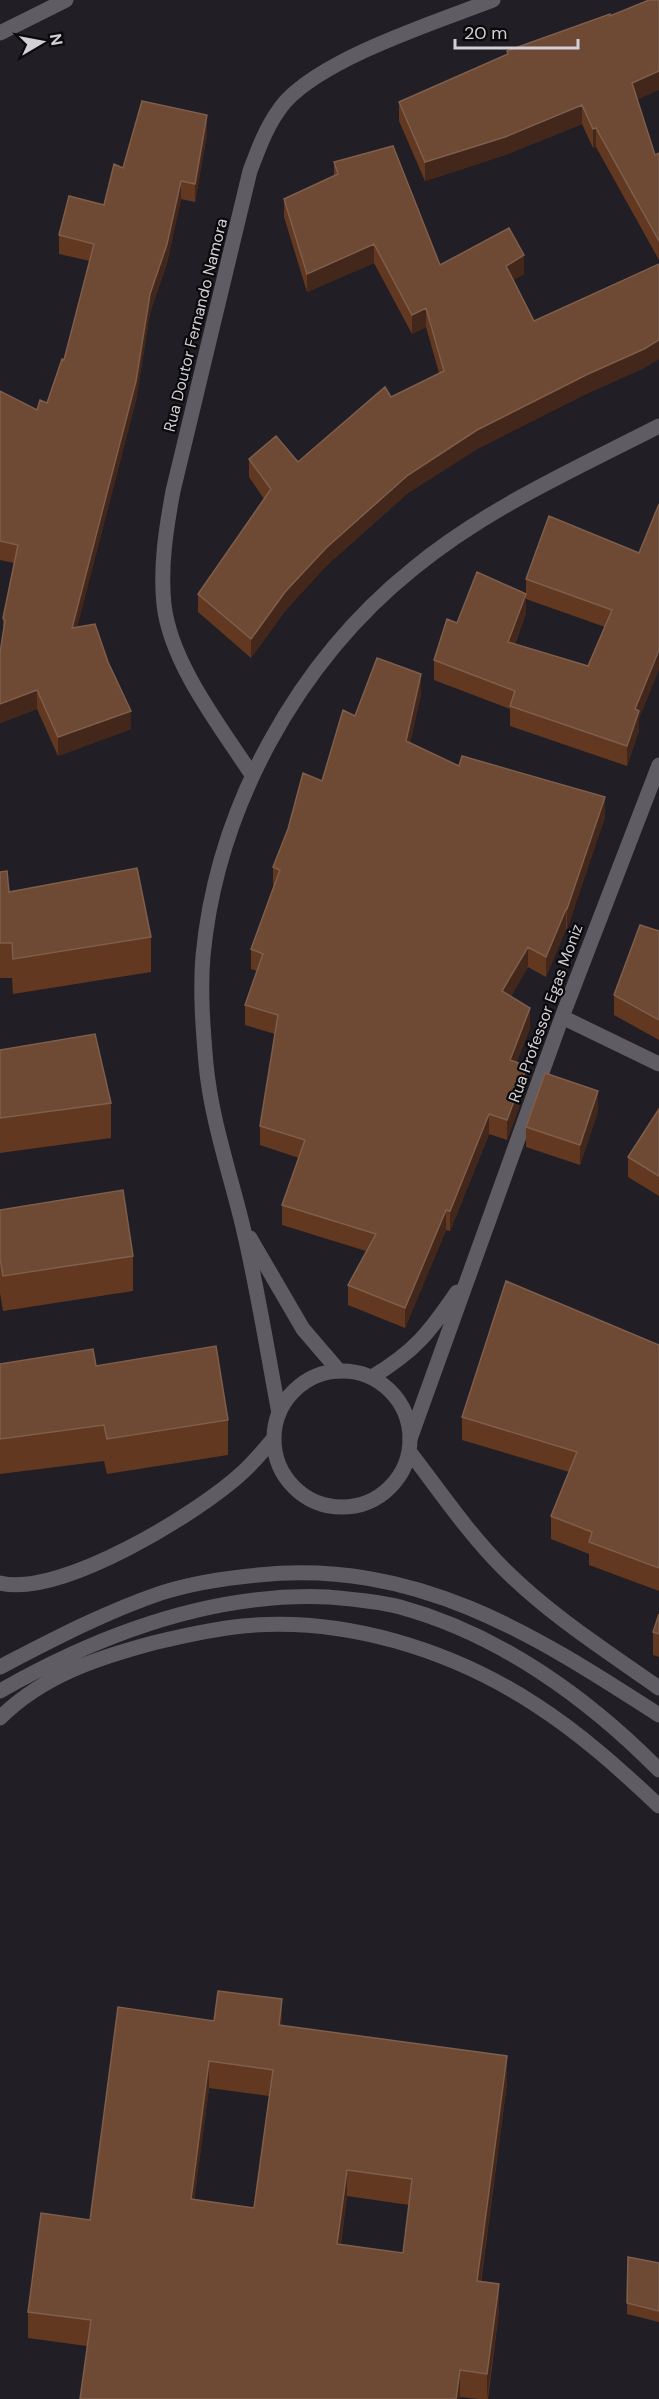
<svg xmlns="http://www.w3.org/2000/svg" width="659" height="2399" viewBox="0 0 659 2399" font-family="'DM Sans',sans-serif">
  <rect width="100%" height="100%" fill="#211e25"/>
  <g fill="none" stroke-linecap="round" stroke-linejoin="round">
    <path stroke="#5f5c64" stroke-width="15" d="M0 33 66 0"/>
    <path stroke="#5f5c64" stroke-width="15" d="M252 775C220 726 171 664 164 605 160 567 166 529 173 491L250 171C259 147 268 122 285 102 326 57 436 22 493 0
      M562 1017 659 1064
      M250 1238 303 1329 339 1371
      M372 1377C415 1351 429 1333 457 1292
      M279 1413C267 1350 257 1285 242 1223 229 1170 211 1118 206 1064 203 1029 200 991 203 956 217 807 298 661 414 568 487 508 575 469 659 426
      M410 1439 562 1017 659 765"/>
    <path stroke="#5f5c64" stroke-width="15" d="M274 1439a68 68 0 1 1 136 0a68 68 0 1 1-136 0Z
      M409 1451C439 1490 468 1533 503 1568 550 1615 605 1650 659 1688
      M0 1583C60 1598 199 1513 243 1472 254 1462 264 1450 274 1438
      M0 1667C52 1640 105 1612 161 1593 192 1583 225 1578 258 1575 416 1559 532 1633 659 1715
      M0 1691C100 1634 211 1592 328 1597 352 1599 377 1601 400 1607 499 1634 588 1698 659 1770
      M0 1718C42 1676 97 1658 153 1643 182 1636 213 1629 243 1626 344 1616 452 1650 536 1705 581 1734 621 1770 659 1806"/>
  </g>
  <path fill="#623820" fill-rule="evenodd" d="M507 51 637 100 655 155 659 153V260L596 147 593 148 582 124 505 155 425 181 399 121V102L507 55Z
    M207 134 195 202 181 199 167 263 150 313 136 400 77 627 131 729 58 756 37 709 0 723V653L3 630V618L14 563 0 560V391L37 410 47 403 64 360 90 261 59 254V235L104 205 123 168Z
    M334 162 440 265 524 274 513 280 534 321 659 264V359L644 368 588 393 477 449 408 493 326 566 285 611 251 658 198 612V594L264 499 249 477V459L298 462 391 397 439 373 426 327 412 334 374 263 307 292 284 217V199L334 177Z
    M639 553V730L627 766 510 726V709L434 680V660L457 623 526 593V579ZM526 599 605 627 588 666 515 644 526 613Z
    M421 694 410 743 459 766 605 817 567 929H566L546 977 528 967 511 996 530 1028 516 1063 527 1086 507 1140 489 1134 450 1231 446 1230 405 1328 348 1305V1285L366 1251 282 1225V1205L299 1158 260 1145V1126L275 1034 245 1025V1005L257 971 251 969V949L273 887V867L322 781 355 716Z
    M0 872 9 892 151 937V972L13 994 12 978H0Z
    M659 931V1040L614 1015V995Z
    M0 1050 111 1103V1138L0 1153Z
    M659 1109V1196L628 1177V1157Z
    M598 1111 580 1165 526 1147V1127Z
    M0 1210 133 1256V1291L3 1311 0 1293Z
    M659 1345V1591L589 1565V1554L551 1539V1516L569 1472 462 1440V1417Z
    M0 1364 96 1366 228 1420V1455L107 1474 104 1461 0 1474Z
    M659 1614V1657L653 1655V1632Z
    M214 2021 282 2025 507 2083 481 2282 499 2311 488 2399H478L460 2397 28 2338V2312L90 2220ZM209 2088 269 2096 254 2208 194 2200ZM347 2196 409 2205 403 2253 341 2244Z
    M628 2257 659 2263V2322L627 2314Z"/>
  <path fill="#43271a" d="M659 71V90L632 102V83Z
    M582 105V124L505 155 425 181V162Z
    M207 115V134L195 202V184Z
    M596 128V147L593 148V129Z
    M181 181V199L167 263 150 313 136 400 72 647V628L150 294Z
    M374 244V263L307 292V274Z
    M524 255V274L506 285V266Z
    M426 308V327L412 334V315Z
    M659 340V359L644 368 588 393 477 449 408 493 326 566 285 611 251 658V639L285 592 326 548 408 475 477 430 588 374Z
    M526 594V613L508 661V642Z
    M659 650V670L639 719V730L627 766V746L635 709Z
    M421 674V694L406 761V741Z
    M37 690V709L0 723V704Z
    M131 711V729L58 756V737Z
    M605 797V817L567 929V909Z
    M566 909V929L546 977V957Z
    M528 947V967L502 1011V991Z
    M530 1008V1028L510 1080V1060Z
    M527 1066V1086L507 1140V1120Z
    M598 1091V1111L580 1165V1145Z
    M489 1114V1134L450 1231V1211Z
    M446 1210V1230L405 1328V1308Z
    M282 1999V2026L279 2025Z
    M507 2056V2083L477 2308V2281Z
    M209 2061V2088L191 2226V2199Z
    M347 2170V2196L337 2270V2244Z
    M499 2284V2311L487 2399V2374Z
    M460 2370V2399H456Z"/>
  <path fill="#6e4933" stroke="#7e5e4c" stroke-width="1.5" fill-rule="evenodd" d="M649 0H659V71L632 83 655 155 659 153V241L596 128 593 129 582 105 505 137 425 162 399 102 508 54 507 51 610 14V16Z
    M142 101 207 115 195 184 181 181 167 244 150 294 136 381 72 628 95 624 108 662 131 711 58 737 37 690 0 704V653L5 621 3 618 18 545 0 541V391L37 410 40 400 47 403 62 359 64 360 94 244 59 235 69 196 104 205 114 164 123 168Z
    M393 146 440 265 509 228 524 255 506 266 534 321 659 264V340L644 349 588 374 477 430 408 475 326 548 285 592 251 639 198 594 271 489 249 459 276 436 298 462 385 387 391 397 444 371 426 308 412 315 374 244 307 274 284 199 338 174 334 162Z
    M659 504V650L635 709 639 711 627 746 510 706 515 691 434 660 447 619 457 623 477 572 526 594 508 642 588 666 612 610 526 579 549 516 639 553Z
    M377 658 421 674 406 741 459 766 462 756 605 797 567 909H566L546 957 528 947 502 991 530 1008 510 1060 527 1066 507 1120 489 1114 450 1211 446 1210 405 1308 348 1285 376 1234 282 1205 305 1140 260 1126 278 1015 245 1005 263 954 251 949 280 870 273 867 288 829 303 773 322 781 343 710 355 716Z
    M137 868 151 937 13 959 12 943H0V872L7 871 9 892Z
    M640 925 659 931V1020L614 995Z
    M95 1034 111 1103 0 1118V1050Z
    M545 1073 598 1091 580 1145 526 1127Z
    M659 1109V1176L628 1157Z
    M123 1190 133 1256 3 1276 0 1258V1210Z
    M506 1281 659 1345V1568L589 1542 592 1532 551 1516 577 1452 462 1417Z
    M216 1346 228 1420 107 1439 104 1425 0 1439V1364L93 1349 96 1366Z
    M659 1614V1634L653 1632Z
    M218 1991 282 1999 279 2025 507 2056 477 2281 499 2284 487 2374 460 2370 456 2399H80L91 2320 28 2312 41 2213 90 2220 118 2007 214 2021ZM209 2061 273 2070 254 2208 191 2199ZM347 2170 412 2179 403 2253 337 2244Z
    M628 2257 659 2263V2311L627 2303Z"/>
  <g text-anchor="middle" stroke-width="4.5" stroke-linejoin="round" paint-order="stroke">
    <g font-size="16" fill="#d2d0d5" stroke="#0a090b">
      <text transform="translate(195 325) rotate(-76)" y="6">Rua Doutor Fernando Namora</text>
      <text transform="translate(545 1013) rotate(-70)" y="6">Rua Professor Egas Moniz</text>
    </g>
  </g>
  <g transform="translate(42 42) rotate(80)" stroke="#0a090b" stroke-width="4.5" paint-order="stroke">
  <path d="M0-4.5L10 22L0 15L-10 22Z" fill="#d2d0d5"/>
  <text y="-9" font-size="16" font-weight="bold" text-anchor="middle" fill="#d2d0d5">N</text>
  </g>
  <path d="M455 39v9h123v-9" fill="none" stroke="#d2d0d5" stroke-width="3"/>
  <text x="464" y="39" font-size="18" fill="#d2d0d5" stroke="#0a090b" stroke-width="4.5" paint-order="stroke">20 m</text>
</svg>
